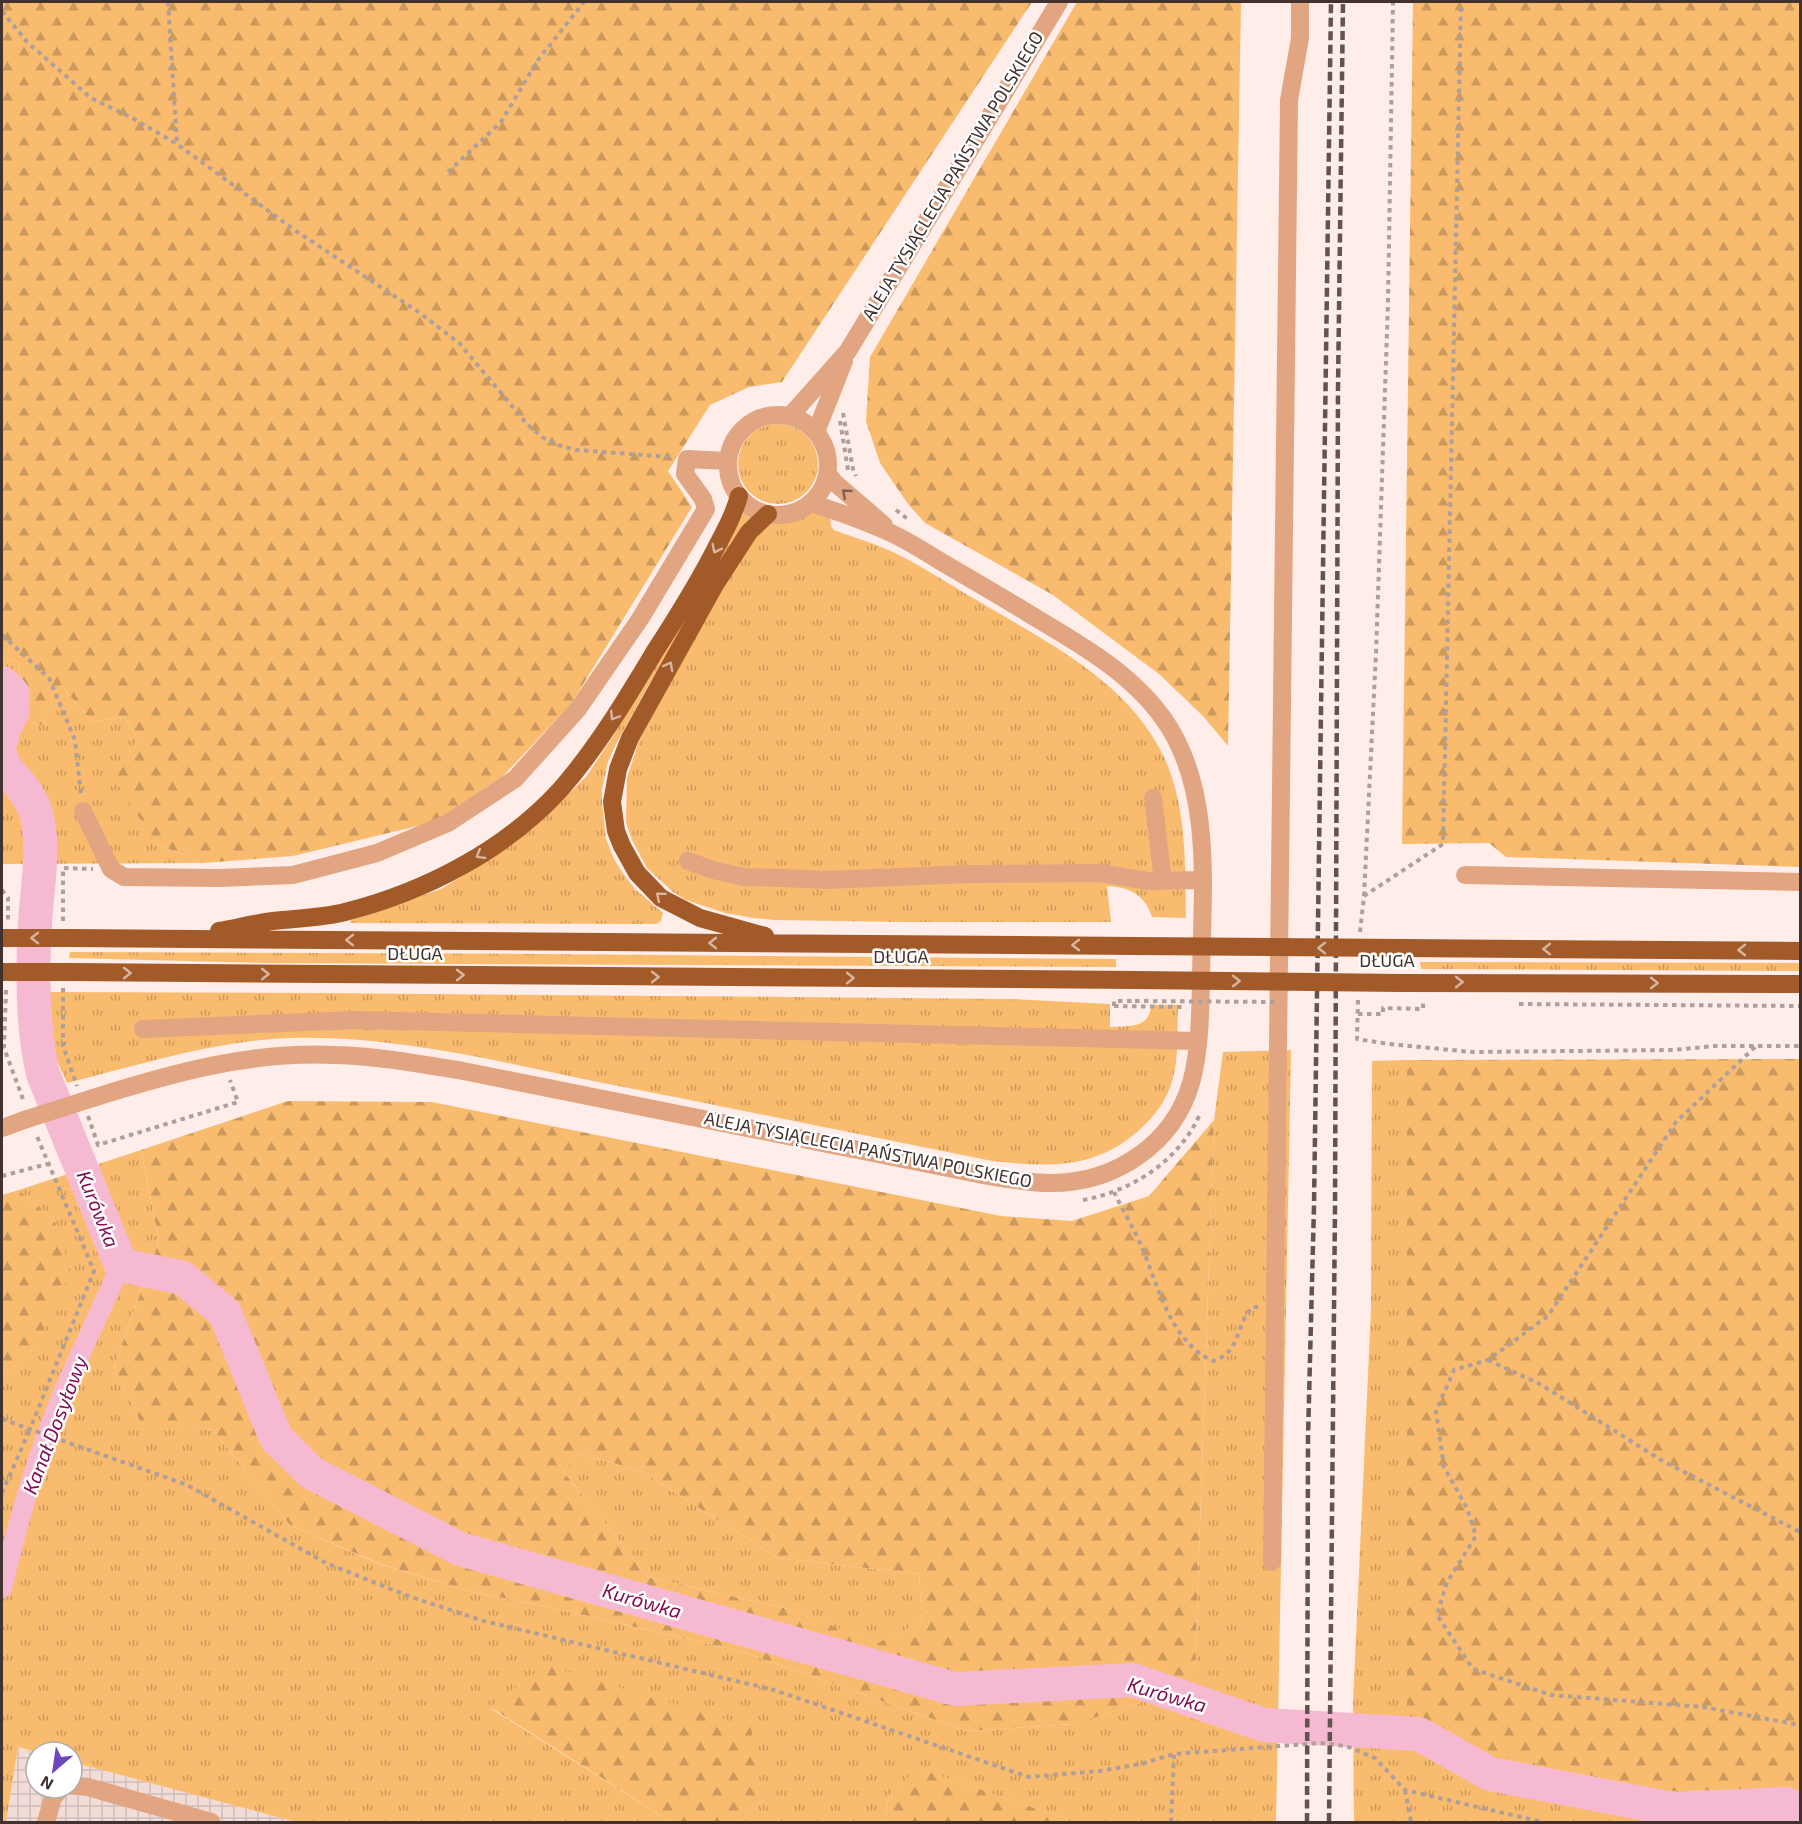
<svg xmlns="http://www.w3.org/2000/svg" width="1802" height="1824" viewBox="0 0 1802 1824" font-family="'Exo 2',sans-serif">
  <defs>
    <pattern id="industrial-grid" width="8" height="8" patternUnits="userSpaceOnUse" patternTransform="scale(1.5)"><rect width="8" height="8" fill="#f1dcd8"/><path d="M0 4h8M4 0v8" fill="none" stroke="#d0bdba"/></pattern>
    <pattern id="grass-tufts" width="24" height="20" patternUnits="userSpaceOnUse" patternTransform="scale(1.5)"><rect width="24" height="20" fill="#f9bc6f"/><path d="M3 7l-1-3M5 7V3M7 7l1-3M15 17l-1-3M17 17v-4M19 17l1-3" fill="none" stroke="#cb995c"/></pattern>
    <pattern id="forest-firs" width="22" height="20" patternUnits="userSpaceOnUse" patternTransform="scale(1.5)"><rect width="22" height="20" fill="#f9bc6f"/><path d="M5 1l3.5 6h-7zM16 11l3.5 6h-7z" fill="#cb995c"/></pattern>
  </defs>
  <rect width="100%" height="100%" fill="#feede9"/>
  <path fill="url(#industrial-grid)" d="M18 1747 37 1752 36 1788H72V1762L296 1822H6Z"/>
  <path fill="url(#grass-tufts)" d="M738 464a40 40 0 1 1 80 0a40 40 0 1 1-80 0Z
    M744 512 752 518 648 686 616 744 608 762 602 789V803L606 839 614 859 624 875 635 889 663 913 661 921 656 924 350 923 351 920 441 889 474 869 544 817 586 777 610 741 681 624Z
    M812 513 830 516 831 526 834 530C855 538 877 544 897 554 927 569 955 588 983 604 1051 644 1129 683 1164 757 1187 807 1185 864 1186 918L1152 917C1145 895 1130 887 1107 886L1111 922H905L774 920 753 918 725 913 686 900 673 892 647 868 632 840 626 822 627 778 639 741 708 610 748 544 771 522 790 520Z
    M2 657 18 663 30 721 43 726 55 685H61L92 722 124 717 138 738 156 844 203 863 2 864Z
    M70 952 540 954 1116 959V967L265 963 69 958Z
    M1420 962 1800 963V971L1421 969Z
    M49 992 318 993 1009 999 1110 1004V1027C1128 1026 1150 1029 1151 1005H1178C1177 1029 1179 1055 1173 1078 1168 1098 1154 1118 1138 1131 1094 1170 1047 1167 992 1161 859 1134 726 1107 593 1081 492 1060 392 1035 289 1038 213 1041 140 1065 67 1083L55 1056Z
    M1291 1050 1276 1822H1069L1067 1819 918 1769 889 1796 884 1822H742L763 1800 490 1708 671 1822H296L72 1762V1752H37L18 1747 6 1822H2V1378L34 1348 55 1222 19 1190 141 1150 159 1241 114 1366 141 1422 213 1430 290 1525 377 1563 468 1591 539 1605 740 1651 967 1731 1073 1724 1136 1705 1195 1669 1214 1120 1223 1052Z
    M1407 1060V1710L1672 1791 1790 1790 1800 1795V1822H1354L1353 1703 1371 1309 1372 1061Z
    M578 1453 641 1471 778 1558 919 1574 922 1621 878 1644 788 1609 648 1577 563 1471Z"/>
  <path fill="url(#forest-firs)" fill-rule="evenodd" d="M2 2H1032L782 382 749 387 710 405 668 471 692 507 571 704 502 777 434 822 293 856 203 863 156 844 113 777 138 738 124 717 92 722 61 685 55 686 43 726 30 721 18 663 2 657Z
    M1077 2H1241L1228 746 1203 716 1159 674 1053 595 925 523 908 504 880 463 866 421 870 357Z
    M1413 2H1800V867L1506 857 1489 843 1402 844Z
    M1800 1059V1795L1790 1790 1672 1791 1465 1749 1407 1710V1060Z
    M288 1101 432 1102 1001 1216 1072 1221 1149 1196 1214 1120 1195 1669 1136 1705 1074 1724 967 1731 740 1651 539 1605 468 1591 378 1563 290 1525 213 1430 141 1423 114 1366 159 1241 141 1150ZM578 1453 641 1471 778 1558 919 1574 922 1621 878 1643 788 1609 648 1577 563 1471Z
    M19 1190 55 1222 71 1272 34 1348 2 1378V1195Z
    M545 1665 751 1727 763 1800 742 1822H671L490 1707Z
    M917 1768 1067 1819 1069 1822H884L889 1796Z"/>
  <g fill="none" stroke-linecap="round" stroke-linejoin="round">
    <path stroke="#f6b9d2" stroke-width="20" d="M2 1588C18 1523 36 1457 62 1395 81 1352 101 1309 121 1265"/>
    <path stroke="#f6b9d2" stroke-width="34" d="M2 683 13 694 12 713 2 732V738
      M2 758 3 765C14 778 29 793 35 810 46 845 37 887 35 923 32 973 32 1026 43 1074L121 1265 183 1278 225 1313 276 1438 312 1473 460 1549 955 1689 1133 1680 1264 1725 1419 1734 1490 1774 1672 1809 1786 1804 1800 1809"/>
    <path stroke="#af9f9b" stroke-width="4" stroke-dasharray="4.5 4.5" stroke-linecap="butt" d="M168 2 177 144
      M2 11 27 42 91 98 134 119 177 144 296 231 420 313 459 343 528 425 542 437 558 445 576 450 670 457
      M448 172 501 122 538 60 584 2
      M843 413 853 469 856 476
      M840 421 848 470
      M896 510 909 520
      M2 635 49 678 75 740 81 794
      M2 890 8 898V922
      M1364 896 1376 653 1388 303 1393 2
      M63 921V868L93 869
      M1360 932 1364 896 1443 844 1461 2
      M63 988V1046L77 1086
      M6 990 4 1048 24 1102
      M1358 1000 1357 1039 1389 1044 1472 1052 1673 1050 1715 1046H1800
      M1519 1004 1800 1006
      M1114 1006 1182 1007
      M1114 1006V1001H1135
      M1358 1014H1383V1008L1423 1009V1003H1419
      M1755 1047 1676 1122 1548 1316 1488 1360 1454 1370 1436 1411 1444 1467 1467 1508 1476 1536 1447 1582 1437 1615 1473 1669 1551 1695 1703 1707 1800 1725
      M88 1116 98 1145 238 1102 230 1080
      M2 1176 47 1164
      M1114 1192C1123 1211 1135 1230 1143 1250 1159 1289 1171 1342 1213 1361 1242 1352 1234 1325 1253 1307H1259
      M1083 1200C1132 1191 1179 1161 1200 1114
      M1488 1360 1540 1384 1661 1460 1800 1532
      M2 1419 187 1485 326 1563 408 1596 484 1621 774 1690 1029 1777 1100 1771 1141 1764 1174 1754 1320 1743 1346 1746 1375 1758 1405 1790 1542 1822
      M32 1424 94 1271 36 1134
      M2 1493 30 1429
      M1405 1790 1411 1822
      M1171 1822 1174 1754"/>
    <path stroke="#e1a582" stroke-width="18" d="M728 465a50 50 0 1 1 100 0a50 50 0 1 1-100 0Z
      M790 416 848 351 1059 2
      M816 432 844 361
      M828 474 834 482 884 525
      M1153 798 1163 881
      M83 811 111 869 124 877 218 878 293 875 377 853 448 823 515 779 578 709 640 619 706 509 703 499 685 474 687 459 728 461
      M688 861 713 870 743 877 781 878 827 880 969 874 1100 873 1148 881 1202 880
      M1465 875 1800 882
      M143 1029 355 1020 1197 1041
      M93 1098C172 1073 251 1051 335 1055 378 1056 421 1064 463 1071L978 1174C1002 1178 1027 1183 1051 1183 1114 1183 1173 1145 1191 1083 1203 1040 1200 982 1202 937 1204 864 1207 779 1163 718 1130 672 1078 643 1031 615 1002 597 974 581 945 564 930 555 915 545 899 537 872 523 841 513 811 503
      M2 1128 27 1119
      M1272 1562 1289 100 1300 38V2
      M72 1785 88 1787 211 1822
      M46 1822 53 1798 61 1788"/>
    <path stroke="#a25a29" stroke-width="18" d="M219 931C237 928 255 923 273 921 297 918 322 918 345 912 424 892 504 851 560 790 597 748 626 699 655 651 677 617 699 582 717 546 726 529 734 514 739 496
      M765 936 700 918 661 898 637 873 622 846 616 831 612 802 618 769 630 738 716 583 749 532 768 514
      M69 938 1135 946
      M1402 948 1800 951
      M69 972 1135 980
      M1401 983 1800 984"/>
    <path stroke="#63524f" stroke-width="4.5" stroke-dasharray="9 4.5" stroke-linecap="butt" d="M1307 1822 1308 1437 1314 1206 1331 2
      M1329 1822 1335 1208 1338 389 1343 2"/>
    <path stroke="#af9f9b" stroke-width="4" stroke-dasharray="4.5 4.5" stroke-linecap="butt" d="M1135 1001 1277 1002"/>
    <path stroke="#e1a582" stroke-width="18" d="M27 1119 93 1098"/>
    <path stroke="#a25a29" stroke-width="18" d="M2 938H69
      M1135 946 1402 948
      M2 972H69
      M1135 980 1401 983"/>
  </g>
  <defs><path id="oneway-chevron" d="M-2-3.5L2.5 0L-2 3.5" fill="none" stroke-width="1.6" stroke-linecap="round" stroke-linejoin="round" transform="scale(1.5)"/></defs>
  <use stroke="#826050" href="#oneway-chevron" transform="translate(846 493) rotate(-139)"/>
  <g stroke="#d5b59f">
    <use href="#oneway-chevron" transform="translate(716 549) rotate(117)"/>
    <use href="#oneway-chevron" transform="translate(669 666) rotate(-61)"/>
    <use href="#oneway-chevron" transform="translate(614 716) rotate(123)"/>
    <use href="#oneway-chevron" transform="translate(480 855) rotate(149)"/>
    <use href="#oneway-chevron" transform="translate(660 896) rotate(-140)"/>
    <use href="#oneway-chevron" transform="translate(35 938) rotate(-180)"/>
    <use href="#oneway-chevron" transform="translate(350 940) rotate(-180)"/>
    <use href="#oneway-chevron" transform="translate(713 943) rotate(-180)"/>
    <use href="#oneway-chevron" transform="translate(1076 945) rotate(-180)"/>
    <use href="#oneway-chevron" transform="translate(1322 948) rotate(-180)"/>
    <use href="#oneway-chevron" transform="translate(1547 949) rotate(-180)"/>
    <use href="#oneway-chevron" transform="translate(1742 950) rotate(-180)"/>
    <use href="#oneway-chevron" transform="translate(127 973)"/>
    <use href="#oneway-chevron" transform="translate(265 974)"/>
    <use href="#oneway-chevron" transform="translate(460 975)"/>
    <use href="#oneway-chevron" transform="translate(655 977)"/>
    <use href="#oneway-chevron" transform="translate(850 978)"/>
    <use href="#oneway-chevron" transform="translate(1236 981)"/>
    <use href="#oneway-chevron" transform="translate(1459 982)"/>
    <use href="#oneway-chevron" transform="translate(1654 983)"/>
  </g>
  <g text-anchor="middle" stroke-width="5" stroke-linejoin="round" paint-order="stroke">
    <g font-size="18" fill="#42322f" stroke="#fff">
      <text transform="translate(953 176) rotate(-59)" y="6">ALEJA TYSIĄCLECIA PAŃSTWA POLSKIEGO</text>
      <text x="415" y="960">DŁUGA</text>
      <text x="901" y="963">DŁUGA</text>
      <text x="1387" y="967">DŁUGA</text>
      <text transform="translate(868 1150) rotate(11)" y="6">ALEJA TYSIĄCLECIA PAŃSTWA POLSKIEGO</text>
    </g>
    <g font-size="20" font-style="italic" fill="#830d51" stroke="#fff">
      <text transform="translate(98 1209) rotate(68)" y="7">Kurówka</text>
      <text transform="translate(55 1425) rotate(-69)" y="7">Kanał Dosyłowy</text>
      <text transform="translate(642 1601) rotate(16)" y="7">Kurówka</text>
      <text transform="translate(1167 1695) rotate(16)" y="7">Kurówka</text>
    </g>
  </g>
  <rect width="1802" height="1824" fill="none" stroke="#42322f" stroke-width="6"/>
  <g transform="translate(54 1770) rotate(209)"><circle r="28" fill="#ffffff" stroke="#b3adac" stroke-width="1.5"/>
  <path d="M0-4.5L10 22L0 15L-10 22Z" fill="#6e46bf"/>
  <text y="-9" font-size="16" font-weight="bold" text-anchor="middle" fill="#42322f">N</text>
  </g>
</svg>
